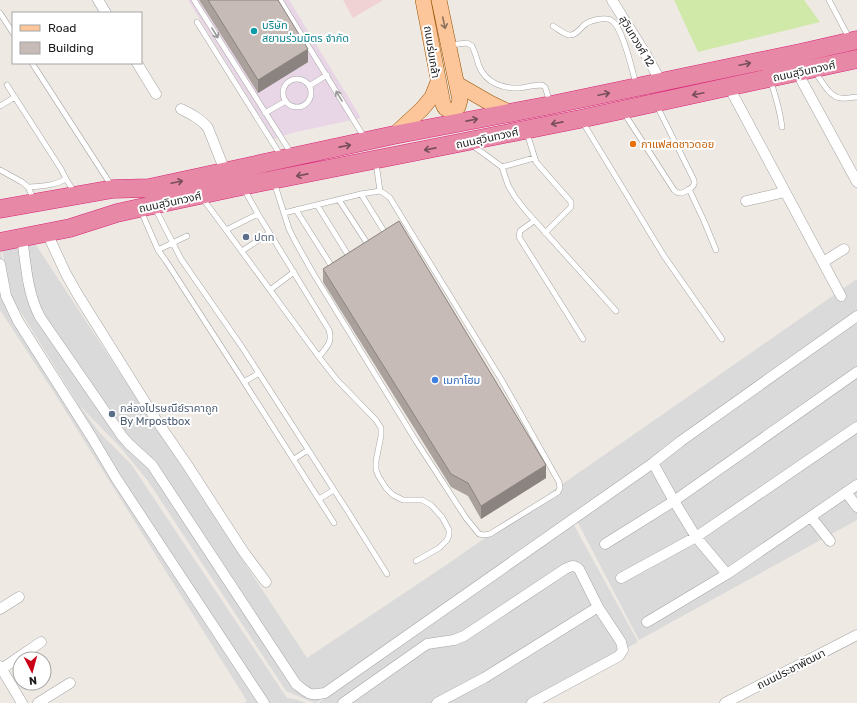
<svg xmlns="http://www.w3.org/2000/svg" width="857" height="703" viewBox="0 0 857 703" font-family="Rubik,'Noto Sans Thai',sans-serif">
  <rect width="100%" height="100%" fill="#eee9e3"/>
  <path fill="#dbdada" d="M34 242 307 658 449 563 857 279V520L639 640 577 521 436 616 316 703H314L286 691 148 481 120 447 79 405 99 432 131 464 287 698 295 699 307 703H244L247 701 53 391 0 310V249L10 300 67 390 78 404 12 298 1 246Z
    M574 525 638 642 527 703H318L440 617Z"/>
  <path fill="#f0d1d4" d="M343 0H383L353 18Z"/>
  <path fill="#e8d5e6" d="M188 0H289L361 118 292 133 274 139Z"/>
  <path fill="#d0e9a8" d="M674 0H804L820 22 698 52Z"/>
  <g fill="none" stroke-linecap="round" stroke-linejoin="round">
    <defs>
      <path id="lane" d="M194 0 291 153
        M280 0 364 137
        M829 0 847 34
        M0 13 13 33
        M197 22 281 156
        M553 26C558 29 564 34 569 35 577 36 581 26 587 23 592 20 605 17 611 20 623 27 632 70 636 84
        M450 45 467 43 472 46C475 52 477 59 479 66 486 83 503 89 520 88 527 87 534 85 542 85L545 87 550 102
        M32 63 111 185
        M815 72C821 80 830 98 841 98 846 99 852 97 857 97
        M283 93a14 14 0 1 1 28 0a14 14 0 1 1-28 0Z
        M771 82C776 97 780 111 782 127
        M7 85 61 169 66 179C54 186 41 186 28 187L34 200
        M309 86 327 75
        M0 106 15 97
        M265 113 286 101
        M624 113 674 190C676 192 678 193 680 193 684 193 693 188 694 184 695 182 694 180 693 178L657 106
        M582 121 664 256 722 339
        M527 133 536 162 571 202V207L545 233
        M472 145 502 167 508 185 515 197 526 211 616 311
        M502 167 534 158
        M0 170 22 182 28 187
        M66 179 75 193
        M274 182 289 229 295 241 313 273 416 441 466 518 479 534 484 535 490 534 558 492 560 488 559 482 501 379 390 198 385 194 380 191
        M689 189 704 221 716 250
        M361 194 387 236
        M203 199C242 251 280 304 319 357 326 347 333 343 329 330L258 214 244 189
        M339 200 369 246
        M317 205 350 258
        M155 208 181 259 242 347 347 510 387 574
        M296 210 334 270
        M141 211 158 250 166 261 244 382 334 523
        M284 213 361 194 380 191 376 163
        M534 221 520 231 519 237 583 339
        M226 230 258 214
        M158 250 187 236
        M242 251 269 233
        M270 290 294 272
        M319 357 337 380 376 420 381 428V436L376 461V470L379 477 386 488 393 495 403 500H422L431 505 442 517 449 530V535L447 540 439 548 416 561
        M244 382 259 373
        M294 459 308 450
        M319 499 334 490"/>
      <path id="street" d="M98 0 106 13
        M612 0 645 53 661 82
        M137 63 156 94
        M797 72 857 182
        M729 87 841 296
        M181 109C191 114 201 119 208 128L225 171
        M746 201 785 192
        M47 233 66 274 78 295 155 418 188 466 243 551 266 582
        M22 238C26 264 27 293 40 317L122 436 129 444 152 465 296 684C309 694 309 696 325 693L653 463 681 441 857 316
        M823 262 844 249
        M0 264 6 296 18 321 91 436 116 478 264 703
        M653 463 674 501 696 537 727 574 857 485
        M846 492 857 507
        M811 517 830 541
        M605 544 674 501 857 372
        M621 578 696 537 857 427
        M0 609 19 597
        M647 622 727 574
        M0 666 22 703
        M0 670 41 642
        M38 703 70 683
        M343 703 427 644 454 640 464 636 565 569C571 566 573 564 579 569L598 607 621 642 623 650 619 656 532 703
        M437 703 484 678 598 607
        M725 703 857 635"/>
      <path id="primary" d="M423 0 443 104C445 111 453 112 458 107L460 100 439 0
        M457 84 490 103 511 113
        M394 135 422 109 432 97 438 82"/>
      <path id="highway" d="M0 209 113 189 149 188 394 135 551 105 800 53 857 40
        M0 242 70 228 117 213 153 205 242 186 580 119 857 59"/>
    </defs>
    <use href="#lane" stroke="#a4a4a4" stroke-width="6"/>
    <use href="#street" stroke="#a4a4a4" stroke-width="11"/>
    <use href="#primary" stroke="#965200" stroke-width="16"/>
    <use href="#highway" stroke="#d92377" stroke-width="19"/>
    <use href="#lane" stroke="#fff" stroke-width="5"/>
    <use href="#street" stroke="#fff" stroke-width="10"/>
    <use href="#primary" stroke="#fcc69a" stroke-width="15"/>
    <use href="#highway" stroke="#e789a6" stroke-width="18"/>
  </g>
  <path fill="#aaa19d" d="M199 0H278L308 62 258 93Z
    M323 269 546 478 481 519 468 496 451 487 323 282Z"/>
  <path fill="#8b837f" d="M308 49V62L258 93V80Z
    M546 465V478L481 519V506Z"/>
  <path fill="#c6bbb6" stroke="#8b837f" d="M208 0H278L308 49 258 80Z
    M399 221 546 465 481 506 468 483 451 474 323 269Z"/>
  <defs><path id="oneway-shaft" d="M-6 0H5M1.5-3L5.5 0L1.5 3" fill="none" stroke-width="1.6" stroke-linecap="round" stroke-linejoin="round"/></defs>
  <use stroke="#8c725c" href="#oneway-shaft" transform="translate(444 23) rotate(78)"/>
  <g stroke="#999">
    <use href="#oneway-shaft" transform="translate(215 33) rotate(58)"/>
    <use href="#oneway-shaft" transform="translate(339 96) rotate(-121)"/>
  </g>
  <g stroke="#784e5b">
    <use href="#oneway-shaft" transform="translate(745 64) rotate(-12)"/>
    <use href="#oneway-shaft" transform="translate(604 94) rotate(-12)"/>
    <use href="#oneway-shaft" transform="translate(698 94) rotate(168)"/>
    <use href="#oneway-shaft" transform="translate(472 120) rotate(-11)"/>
    <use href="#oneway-shaft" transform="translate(557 123) rotate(169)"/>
    <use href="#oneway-shaft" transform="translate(345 146) rotate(-11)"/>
    <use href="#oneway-shaft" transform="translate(430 149) rotate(169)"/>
    <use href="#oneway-shaft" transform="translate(302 175) rotate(169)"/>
    <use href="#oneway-shaft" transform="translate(177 182) rotate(-12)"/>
  </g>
  <circle fill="#0f9aa8" stroke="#fff" stroke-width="1.5" cx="254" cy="31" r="4"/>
  <circle fill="#e8710a" stroke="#fff" stroke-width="1.5" cx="633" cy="144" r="4"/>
  <g fill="#5c6f8a" stroke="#fff" stroke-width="1.5">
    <circle cx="246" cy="237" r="4"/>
    <circle cx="112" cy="414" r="4"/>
  </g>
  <circle fill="#3f7fe0" stroke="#fff" stroke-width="1.5" cx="435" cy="380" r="4"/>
  <g text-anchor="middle" stroke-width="4" stroke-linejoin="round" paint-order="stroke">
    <g font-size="11" fill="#0d838f" stroke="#fff" text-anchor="start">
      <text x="262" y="29">บริษัท<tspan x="262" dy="13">สยามร่วมมิตร จำกัด</tspan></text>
    </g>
    <g font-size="11" fill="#1d1d1d" stroke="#fff">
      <text transform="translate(637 41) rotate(59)" y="4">สุวินทวงศ์ 12</text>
      <text transform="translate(432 52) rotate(81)" y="4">ถนนร่มเกล้า</text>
      <text transform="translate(804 71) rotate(-12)" y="4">ถนนสุวินทวงศ์</text>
      <text transform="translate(487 138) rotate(-12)" y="4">ถนนสุวินทวงศ์</text>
      <text transform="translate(170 202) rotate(-12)" y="4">ถนนสุวินทวงศ์</text>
      <text transform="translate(791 669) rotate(-27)" y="4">ถนนประชาพัฒนา</text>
    </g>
    <g font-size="11" fill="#c56008" stroke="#fff" text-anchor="start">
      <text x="641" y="148">กาแฟสดชาวดอย</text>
    </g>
    <g font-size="11" fill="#4e5e75" stroke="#fff" text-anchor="start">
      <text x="254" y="241">ปตท</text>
      <text x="120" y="412">กล่องไปรษณีย์ราคาถูก<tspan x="120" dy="13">By Mrpostbox</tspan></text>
    </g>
    <g font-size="11" fill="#366cbe" stroke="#fff" text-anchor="start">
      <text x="443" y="384">เมกาโฮม</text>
    </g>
  </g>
  <rect x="12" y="12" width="130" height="52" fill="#ffffff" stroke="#a5a5a5"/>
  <rect x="20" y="25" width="20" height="6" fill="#fcc69a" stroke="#a5a5a5"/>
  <text x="48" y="32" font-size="12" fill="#1d1d1d">Road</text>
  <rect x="20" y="42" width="20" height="12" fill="#c6bbb6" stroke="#a5a5a5"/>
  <text x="48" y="52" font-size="12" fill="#1d1d1d">Building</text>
  <g transform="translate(32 671) rotate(174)"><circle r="19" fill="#ffffff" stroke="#a5a5a5"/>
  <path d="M0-3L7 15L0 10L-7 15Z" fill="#ca0019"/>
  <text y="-6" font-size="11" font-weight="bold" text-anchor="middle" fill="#1d1d1d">N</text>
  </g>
</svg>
